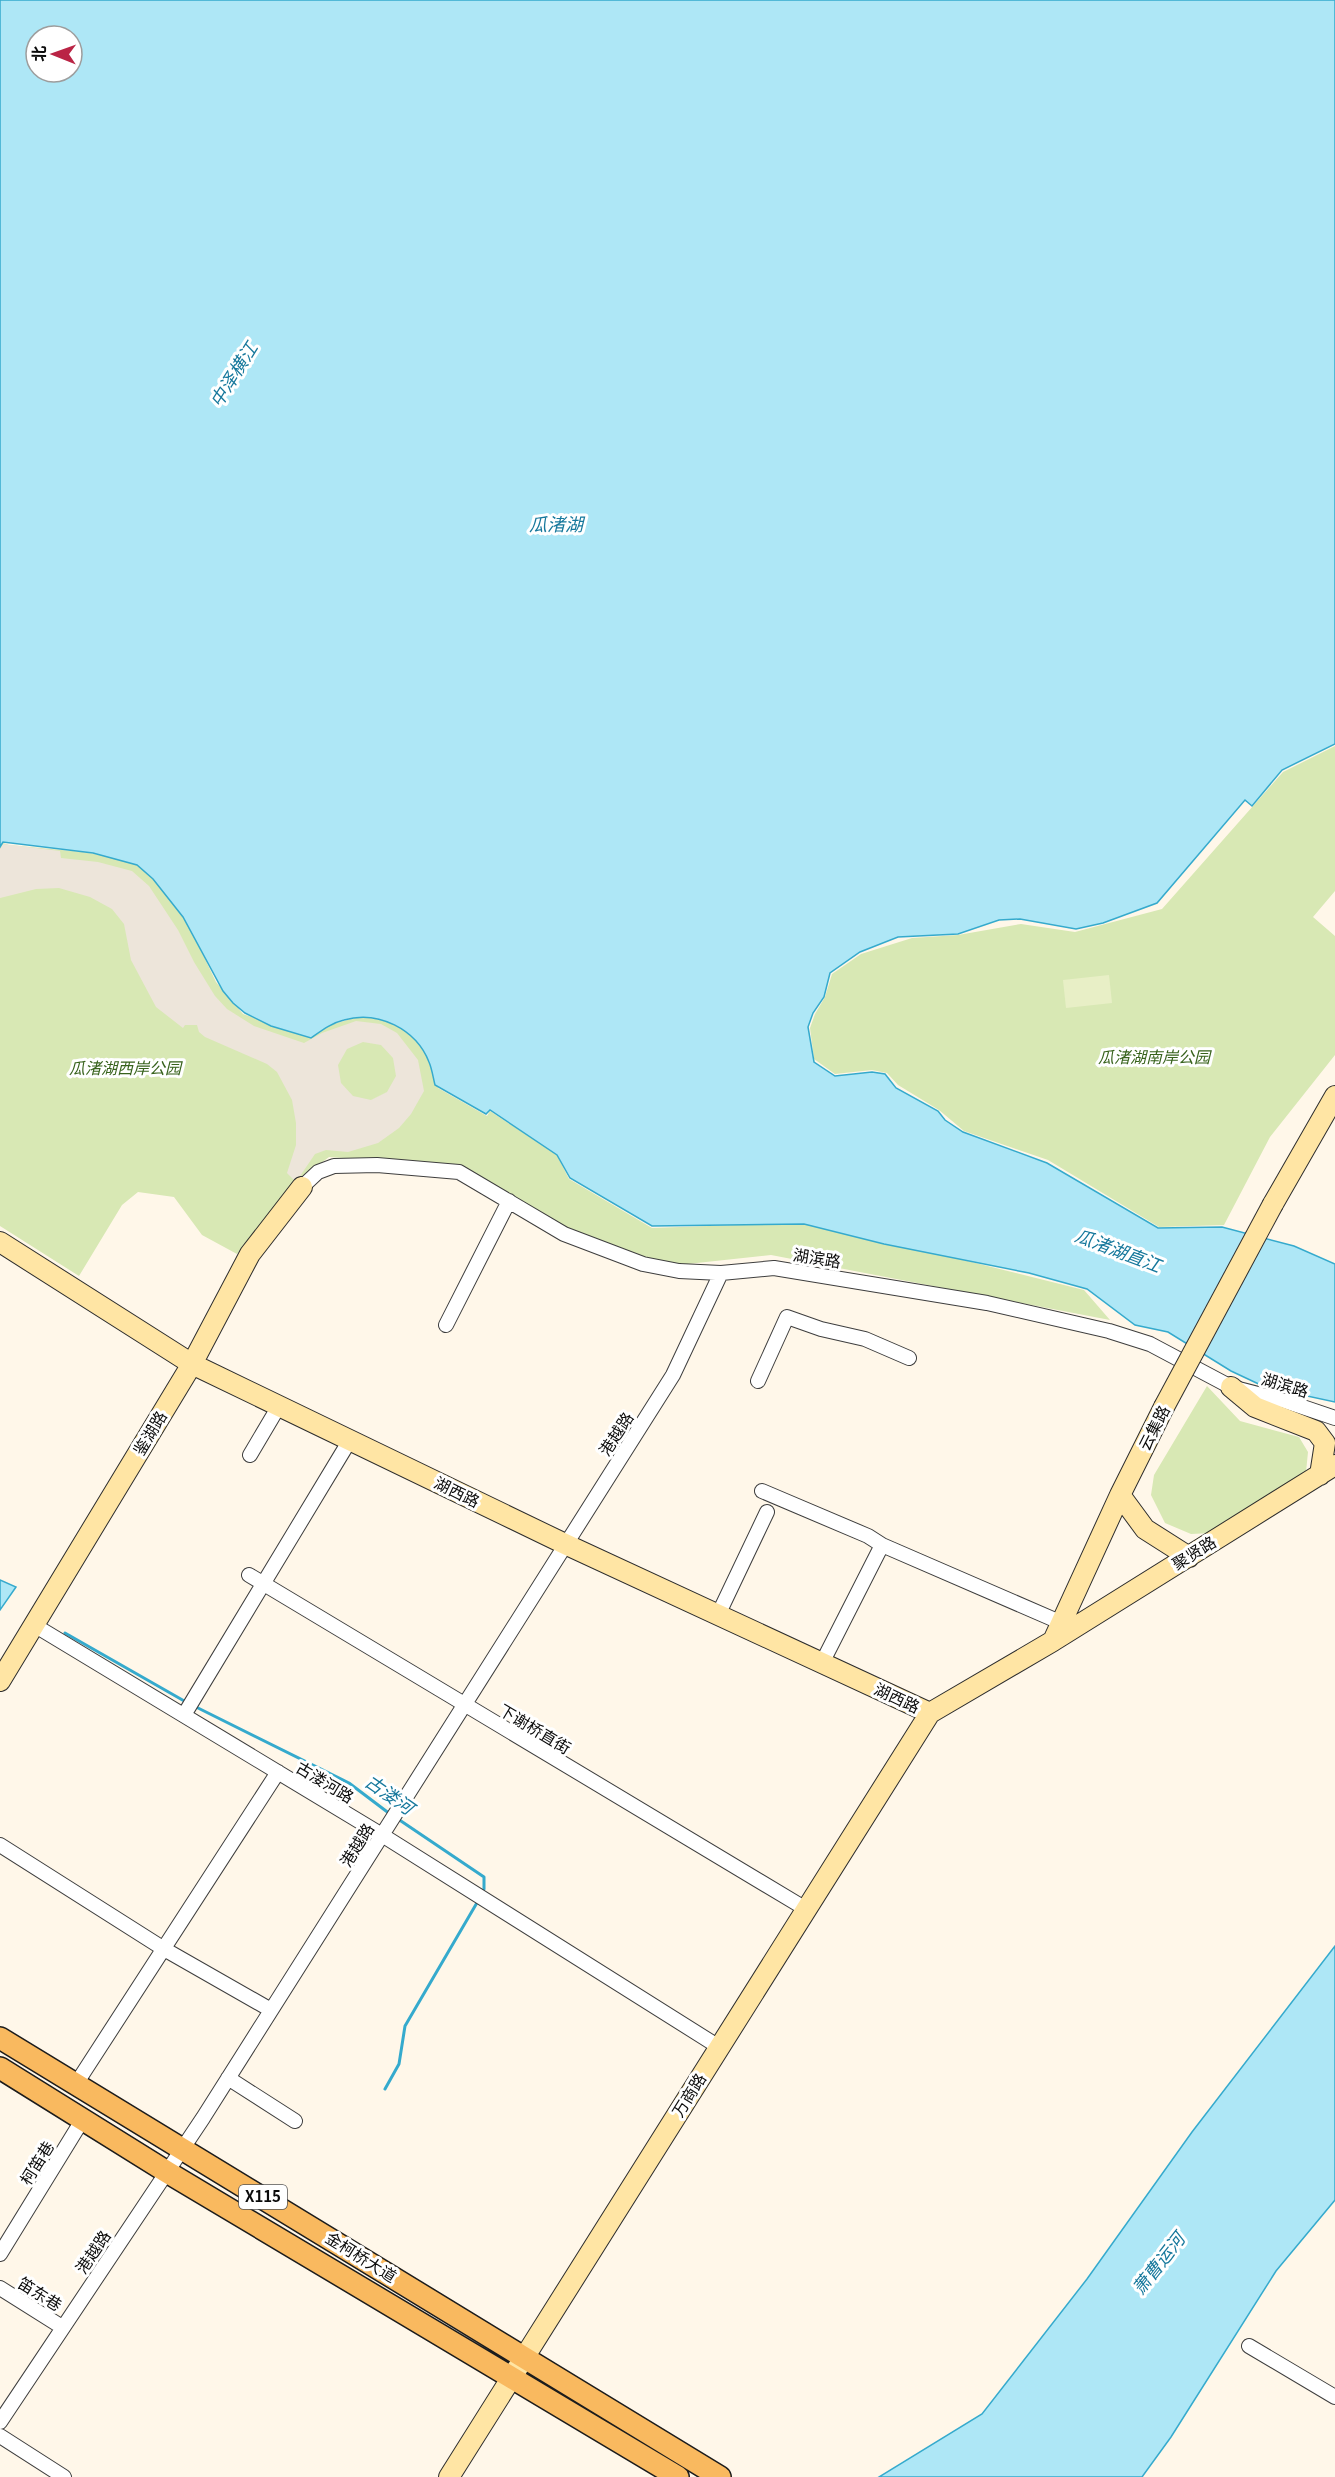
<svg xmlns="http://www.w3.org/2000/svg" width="1335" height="2477" viewBox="0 0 1335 2477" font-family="Georgia,'Noto Sans SC',serif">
  <rect width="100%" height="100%" fill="#fff7e9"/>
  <path fill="#d8e8b4" d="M1335 746V891L1313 917 1335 936V1055L1270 1137 1224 1225 1159 1227 1048 1160 964 1131 939 1110 898 1085 887 1073 872 1070 835 1074 814 1059 810 1028 815 1014 825 997 832 974 861 954 912 938 958 935 1021 924 1075 932 1162 909 1283 772Z
    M0 842 9 845 83 852 142 862 184 915 216 982 243 1014 308 1037 327 1026 361 1016 400 1024 427 1051 438 1088 487 1116 490 1111 557 1155 569 1179 652 1228 792 1223 823 1225 1084 1290 1110 1320 771 1255 678 1265 629 1256 566 1229 460 1166 329 1157 312 1170 237 1254 202 1235 174 1197 138 1192 122 1205 79 1276 0 1226Z
    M1207 1386 1240 1421 1299 1437 1308 1452 1306 1472 1212 1533 1191 1534 1165 1523 1151 1495 1154 1475Z"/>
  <path fill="#e8efc6" d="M1109 975 1112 1003 1066 1008 1063 980Z"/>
  <path fill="#ede5da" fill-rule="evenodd" d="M3 844 60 851 61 858 98 862 132 871 149 886 178 930 194 962 215 996 227 1009 254 1026 304 1043 322 1033 356 1021 381 1024 397 1033 418 1060 424 1091 411 1114 399 1128 378 1143 348 1152 326 1150 315 1154 296 1182 287 1173 296 1145V1123L292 1100 277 1072 267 1064 205 1037 199 1032 197 1025H185L183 1028 156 1007 131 960 124 924 112 909 90 897 59 888 36 889 0 898V849ZM363 1042 381 1045 393 1058 396 1076 387 1092 371 1100 353 1096 341 1083 338 1065 347 1049Z"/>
  <path fill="#aee7f6" stroke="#35aacd" stroke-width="1.5" fill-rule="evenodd" d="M0 0H1335V744L1282 770 1252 806 1245 800 1157 903 1103 923 1076 929 1020 919 999 920 958 934 898 937 860 952 830 973 824 997 813 1013 808 1027 814 1062 835 1076 872 1072 885 1074 896 1088 938 1111 945 1120 963 1132 1047 1163 1158 1228 1222 1227 1294 1246 1335 1264V1402L1265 1387 1231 1371 1168 1332 1135 1325 1087 1289 1029 1273 884 1244 804 1224 652 1226 570 1178 557 1155 490 1110 486 1114 435 1085C433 1077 432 1069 429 1062 416 1029 378 1010 344 1020 331 1023 321 1031 311 1038L271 1026 245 1013 233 1003 223 991 183 917 153 879 137 865 93 853 3 842 0 847ZM36 36H72V72H36Z
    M0 1580 16 1587 0 1610Z
    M1335 1946V2200L1276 2271 1171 2437 1142 2477H879L982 2414 1087 2279 1192 2132Z"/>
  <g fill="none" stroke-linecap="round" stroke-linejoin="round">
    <path stroke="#35aacd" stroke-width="3" d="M65 1633 186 1702
      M194 1706 349 1783 390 1814
      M398 1819 484 1877V1889L482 1893
      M385 2089 399 2064 405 2026 478 1901"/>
    <defs>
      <path id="street" d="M302 1187 318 1172 334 1166 377 1165 459 1172 564 1234 643 1264 679 1271 721 1273 774 1268 987 1303 1109 1331 1150 1344 1231 1387 1285 1401 1335 1418
        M446 1325 509 1201
        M758 1381 787 1317 821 1329 865 1339 909 1358
        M250 1455 279 1406
        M762 1491 868 1536 882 1545
        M249 1575 806 1909
        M718 1615 767 1512
        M34 1625 382 1835 719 2047
        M822 1663 882 1545 1062 1623
        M184 1715 350 1440
        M0 1845 164 1949 271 2010
        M228 2078 295 2121
        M76 2084 278 1772
        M0 2254 83 2119
        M0 2288 62 2327
        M1249 2346 1335 2397
        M0 2422 203 2118 673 1375 721 1273
        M0 2436 64 2477"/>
      <path id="secondary" d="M1273 1204 1335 1096
        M0 1242 192 1364 565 1544 930 1713
        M1231 1387 1255 1407 1316 1431 1325 1443 1320 1475
        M1120 1495 1145 1529 1189 1557
        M1053 1641 1120 1495 1164 1407
        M0 1681 192 1364 250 1254 302 1187
        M449 2477 930 1713 1053 1641 1335 1465"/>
      <path id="primary" d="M0 2038 720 2477
        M0 2068 167 2172 678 2477"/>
    </defs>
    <use href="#street" stroke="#3e3e3e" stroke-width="16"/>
    <use href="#secondary" stroke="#2d2d2d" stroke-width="22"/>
    <use href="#primary" stroke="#1c1c1c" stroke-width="24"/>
    <use href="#street" stroke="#fff" stroke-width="14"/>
    <use href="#secondary" stroke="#ffe5a4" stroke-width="20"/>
    <use href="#primary" stroke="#f9b95f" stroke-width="21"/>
    <defs>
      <path id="secondary-bridge" d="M1164 1407 1273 1204"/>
    </defs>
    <use href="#secondary-bridge" stroke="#2d2d2d" stroke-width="22" stroke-linecap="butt"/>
    <use href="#secondary-bridge" stroke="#ffe5a4" stroke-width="20"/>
  </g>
  <g text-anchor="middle" stroke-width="6" stroke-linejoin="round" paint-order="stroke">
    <rect fill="#fff" stroke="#545454" stroke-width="1.5" x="239" y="2185" width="48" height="24" rx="4.5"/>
    <g font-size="15" font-weight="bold" fill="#0b0b0b">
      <text x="263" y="2202">X115</text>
    </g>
    <g font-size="16" font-style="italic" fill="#37621c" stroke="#fff">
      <text x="1154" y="1063">瓜渚湖南岸公园</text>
      <text x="125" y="1074">瓜渚湖西岸公园</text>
    </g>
    <g font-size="16" fill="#0b0b0b" stroke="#fff">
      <text transform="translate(817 1258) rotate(9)" y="6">湖滨路</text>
      <text transform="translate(1285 1385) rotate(17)" y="6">湖滨路</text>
      <text transform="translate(1154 1428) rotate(-63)" y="6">云集路</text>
      <text transform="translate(150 1433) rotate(-59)" y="6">鉴湖路</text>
      <text transform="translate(616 1434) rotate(-57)" y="6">港越路</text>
      <text transform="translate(457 1492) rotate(26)" y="6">湖西路</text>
      <text transform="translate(1194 1553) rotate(-32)" y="6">聚贤路</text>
      <text transform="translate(897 1698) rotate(25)" y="6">湖西路</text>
      <text transform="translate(535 1729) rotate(31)" y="6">下谢桥直街</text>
      <text transform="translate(325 1782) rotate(31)" y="6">古溇河路</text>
      <text transform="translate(357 1845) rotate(-58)" y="6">港越路</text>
      <text transform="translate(689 2095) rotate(-58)" y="6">万商路</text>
      <text transform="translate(37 2163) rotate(-58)" y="6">柯笛巷</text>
      <text transform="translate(93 2252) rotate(-56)" y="6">港越路</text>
      <text transform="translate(361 2257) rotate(32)" y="6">金柯桥大道</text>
      <text transform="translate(40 2294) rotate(32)" y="6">笛东巷</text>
    </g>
    <g font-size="18" font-style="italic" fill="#16789c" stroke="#fff">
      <text transform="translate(234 375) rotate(-58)" y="6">中泽横江</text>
      <text x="556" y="531">瓜渚湖</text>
      <text transform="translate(1118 1251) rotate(21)" y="6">瓜渚湖直江</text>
      <text transform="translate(389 1795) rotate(35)" y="6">古溇河</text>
      <text transform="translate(1159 2264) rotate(-52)" y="6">萧曹运河</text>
    </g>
  </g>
  <g transform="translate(54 54) rotate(271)"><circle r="28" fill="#ffffff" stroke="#9d9d9d" stroke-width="1.5"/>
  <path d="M0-4.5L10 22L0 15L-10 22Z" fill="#ba2445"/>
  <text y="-9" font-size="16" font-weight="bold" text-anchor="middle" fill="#0b0b0b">北</text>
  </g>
</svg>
